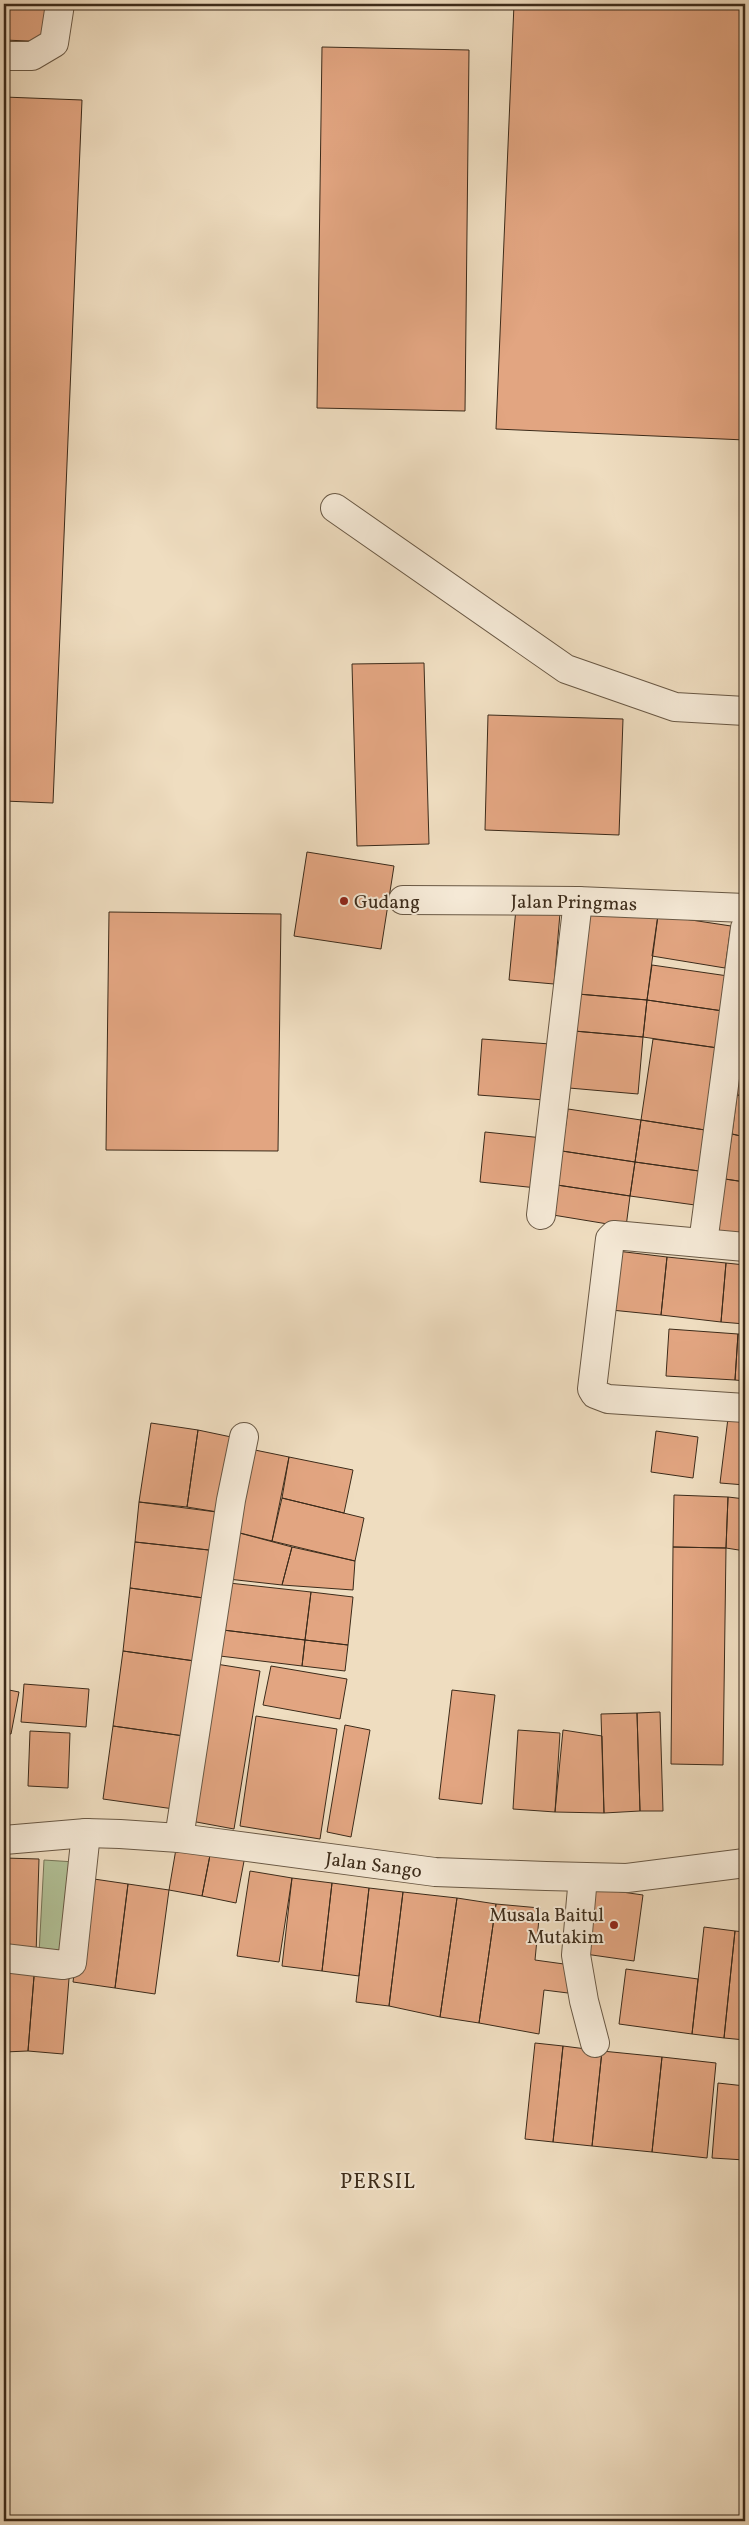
<svg xmlns="http://www.w3.org/2000/svg" width="749" height="2525" viewBox="0 0 749 2525" font-family="Vollkorn,serif">
  <rect width="100%" height="100%" fill="#efddc0"/>
  <filter id="stains"><feTurbulence type="fractalNoise" baseFrequency=".004" numOctaves="4"/><feColorMatrix values="0 0 0 0 .2 0 0 0 0 .09 0 0 0 0 .02 0 0 0 .5 -.17"/></filter>
  <radialGradient id="worn" r=".72"><stop offset=".6" stop-color="#630" stop-opacity="0"/><stop offset="1" stop-color="#630" stop-opacity=".3"/></radialGradient>
  <path fill="#b2c298" stroke="#777659" d="M44 1860 75 1862 70 1956 39 1954Z"/>
  <path fill="#e2a581" stroke="#3c2b1a" d="M4 4H54L52 42 4 40Z
    M514 4H745V440L496 429Z
    M322 47 469 50 465 411 317 408Z
    M4 97 82 100 53 803 4 801Z
    M424 663 429 844 357 846 352 664Z
    M488 715 623 719 619 835 485 830Z
    M307 852 394 866 381 949 294 936Z
    M516 909 560 913 554 984 509 980Z
    M583 910 658 915 647 1000 578 994Z
    M109 912 281 914 278 1151 106 1150Z
    M658 915 731 926 725 968 652 956Z
    M652 965 728 976 723 1011 647 1000Z
    M578 994 647 1000 643 1037 574 1031Z
    M647 1000 723 1011 718 1048 643 1037Z
    M574 1031 643 1037 638 1094 569 1088Z
    M482 1039 550 1044 545 1100 478 1095Z
    M653 1039 718 1048 705 1130 641 1120Z
    M739 1055 745 1057V1096L737 1095Z
    M737 1095 745 1096V1137L732 1134Z
    M568 1109 641 1120 635 1162 562 1151Z
    M641 1120 705 1130 699 1171 635 1162Z
    M485 1132 543 1138 537 1188 480 1182Z
    M732 1134 745 1137V1182L725 1179Z
    M562 1151 635 1162 630 1196 557 1185Z
    M635 1162 699 1171 695 1205 630 1196Z
    M725 1179 745 1182V1235L716 1231Z
    M557 1185 630 1196 626 1227 553 1215Z
    M617 1251 667 1257 661 1315 611 1310Z
    M667 1257 726 1263 721 1322 661 1315Z
    M726 1263 745 1265V1324L721 1322Z
    M669 1329 738 1334 735 1380 666 1376Z
    M738 1334H745V1381L735 1380Z
    M728 1418 745 1420V1485L720 1483Z
    M151 1423 198 1430 187 1507 139 1502Z
    M198 1430 236 1438 224 1513 187 1507Z
    M656 1431 698 1437 693 1478 651 1472Z
    M250 1449 289 1457 272 1541 232 1531Z
    M289 1457 353 1470 344 1513 282 1498Z
    M674 1495 728 1497 726 1548 673 1547Z
    M728 1497 745 1499V1551L726 1548Z
    M282 1498 364 1518 355 1561 272 1541Z
    M139 1502 224 1513 218 1551 135 1542Z
    M232 1531 292 1547 282 1585 228 1579Z
    M135 1542 218 1551 211 1599 130 1588Z
    M292 1547 355 1561 353 1590 282 1585Z
    M673 1547 726 1548 723 1765 671 1764Z
    M229 1583 311 1592 305 1640 223 1630Z
    M130 1588 211 1599 202 1662 123 1651Z
    M311 1592 353 1597 348 1645 305 1640Z
    M223 1630 305 1640 302 1666 220 1656Z
    M305 1640 348 1645 345 1671 302 1666Z
    M123 1651 202 1662 191 1737 113 1726Z
    M216 1664 260 1671 234 1829 191 1821Z
    M271 1666 347 1679 340 1719 263 1705Z
    M24 1684 89 1689 86 1727 21 1722Z
    M4 1689 19 1692 11 1734 4 1733Z
    M452 1690 495 1695 482 1804 439 1799Z
    M660 1712 663 1811H640L637 1713Z
    M637 1713 640 1811 604 1813 601 1714Z
    M256 1716 337 1729 320 1839 240 1826Z
    M345 1725 370 1730 351 1837 327 1832Z
    M113 1726 191 1737 181 1810 103 1799Z
    M518 1730 560 1733 555 1812 513 1809Z
    M563 1730 602 1736 604 1813 555 1812Z
    M30 1731 70 1733 68 1788 28 1786Z
    M177 1843 211 1850 202 1896 169 1890Z
    M211 1850 245 1856 236 1903 202 1896Z
    M4 1858 39 1859 36 1955 4 1953Z
    M250 1871 292 1878 279 1962 237 1956Z
    M87 1878 128 1884 115 1988 73 1982Z
    M292 1878 332 1883 322 1971 282 1966Z
    M332 1883 369 1888 359 1976 322 1971Z
    M128 1884 169 1890 155 1994 115 1988Z
    M369 1888 403 1892 389 2006 356 2002Z
    M594 1888 643 1895 634 1961 585 1954Z
    M403 1892 457 1898 440 2017 389 2006Z
    M457 1898 496 1904 479 2023 440 2017Z
    M496 1904 540 1908 535 1960 571 1965 568 1993 544 1990 539 2034 479 2023Z
    M704 1927 735 1931 724 2038 692 2034Z
    M735 1931 745 1932V2040L724 2038Z
    M4 1961 35 1964 28 2051 4 2052Z
    M35 1964 70 1966 63 2054 28 2051Z
    M626 1969 698 1979 692 2034 619 2024Z
    M535 2043 563 2046 553 2142 525 2139Z
    M563 2046 602 2051 592 2146 553 2142Z
    M602 2051 662 2057 652 2152 592 2146Z
    M662 2057 716 2063 707 2158 652 2152Z
    M718 2083 745 2086V2160L712 2158Z"/>
  <g fill="none" stroke-linecap="round" stroke-linejoin="round">
    <defs>
      <g id="minor">
        <path d="M4 56H32L54 43 60 4"/>
        <path d="M335 508 566 669 675 707 745 711"/>
        <path id="s1" d="M403 900 578 901 745 908"/>
        <path d="M541 1215 578 901"/>
        <path d="M703 1243 745 928"/>
        <path d="M745 1247 614 1235 610 1239 592 1389 595 1394 608 1399 745 1408"/>
        <path d="M179 1838 231 1500 244 1437"/>
        <path id="s2" d="M4 1840 86 1833 120 1834 179 1838 435 1872 546 1876 627 1878 745 1863"/>
        <path d="M583 1877 576 1955 584 2001 595 2043"/>
        <path d="M4 1958 63 1965 72 1963 86 1833"/>
      </g>
    </defs>
    <use href="#minor" stroke="#695844" stroke-width="30"/>
    <use href="#minor" stroke="#f5e9d6" stroke-width="28"/>
  </g>
  <g fill="#8f2418" stroke="#f5e9d6" stroke-width="2">
    <circle cx="344" cy="901" r="5"/>
    <circle cx="614" cy="1925" r="5"/>
  </g>
  <g text-anchor="middle" stroke-width="4" stroke-linejoin="round" paint-order="stroke">
    <g font-size="19" fill="#3c2b1a" stroke="#f5e9d6" text-anchor="start">
      <text x="354" y="908">Gudang</text>
      <text x="604" y="1921" text-anchor="end">Musala Baitul<tspan x="604" dy="22">Mutakim</tspan></text>
    </g>
    <g font-size="19" fill="#3c2b1a" stroke="#f5e9d6">
      <text dy="7" stroke="none"><textPath href="#s1" startOffset="171">Jalan Pringmas</textPath></text>
      <text dy="7" stroke="none"><textPath href="#s2" startOffset="372">Jalan Sango</textPath></text>
    </g>
    <g font-size="21" letter-spacing="1" fill="#3c2b1a" stroke="#f5e9d6">
      <text x="378" y="2188">PERSIL</text>
    </g>
  </g>
  <rect width="749" height="2525" fill="none" stroke="#efddc0" stroke-width="20"/>
  <rect x="5" y="5" width="739" height="2515" fill="none" stroke="#3c2b1a" stroke-width="2.5"/>
  <rect x="10" y="10" width="729" height="2505" fill="none" stroke="#3c2b1a"/>
  <rect width="100%" height="100%" filter="url(#stains)"/>
  <rect width="100%" height="100%" fill="url(#worn)"/>
</svg>
